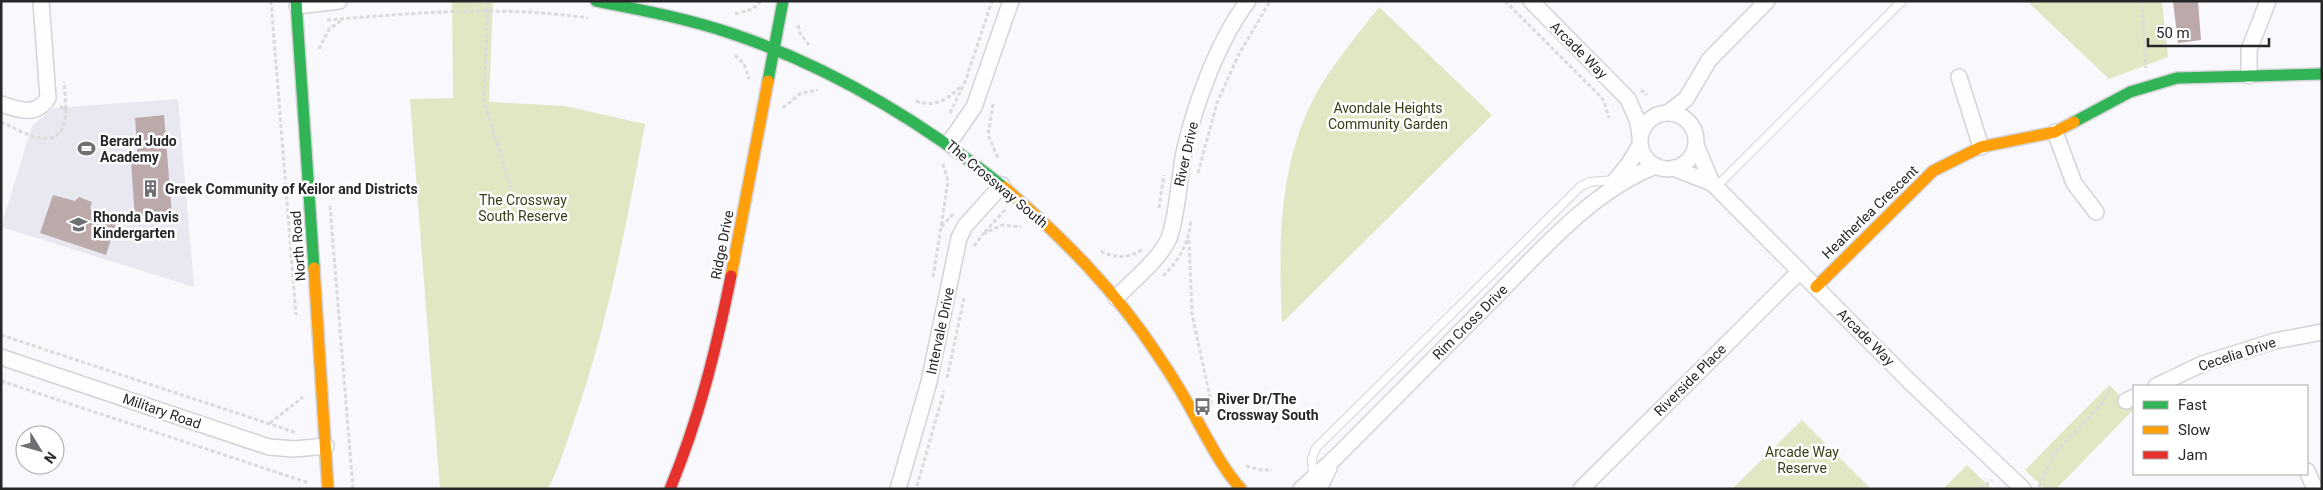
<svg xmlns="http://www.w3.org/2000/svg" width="2323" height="490" viewBox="0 0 2323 490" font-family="Roboto,sans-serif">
  <rect width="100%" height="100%" fill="#f8f8fd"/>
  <path fill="#e8e8f1" d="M178 99 194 287 1 227 32 126 54 108Z"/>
  <path fill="#dfe7c3" d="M2027 1H2162L2168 57 2109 79Z
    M452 2 493 3 489 102 565 106 645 124C626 225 608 324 574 421 566 444 559 467 548 489H440L410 99 453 98Z
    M1379 7 1492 115 1282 323C1279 254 1278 182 1305 117 1322 76 1352 42 1379 7Z
    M2109 385 2134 409 2056 489H2045L2025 470Z
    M1802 420 1871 489H1732Z
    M1967 465 1992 489H1943Z"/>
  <path fill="#bca9aa" d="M2173 1H2198L2201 40 2178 43Z
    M164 115 172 216 135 219 131 161H138L135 118Z
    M53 195 75 201 79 197 92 202 90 209 118 217 106 255 40 233Z"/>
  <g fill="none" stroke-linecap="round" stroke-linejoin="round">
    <defs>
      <path id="lane" d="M1716 187 1902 1
        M1313 477 1312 458 1316 448 1581 186 1590 182 1615 180"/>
      <path id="street" d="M1531 1 1628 99 1638 122 1640 136
        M297 6 339 1
        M2249 76V50L2268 1
        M1959 77 1981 147
        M1 104C19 110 36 117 48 98L41 1
        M1669 112 1686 99 1709 60 1767 1
        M1640 141a28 28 0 1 1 56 0a28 28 0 1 1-56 0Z
        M2055 132 2074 183 2096 212
        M949 143 974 107 1011 1
        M1696 145 1712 183
        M1673 168 1712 183 1910 382 2023 489
        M1614 182 1628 165 1640 145
        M1116 298C1131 282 1161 258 1169 238 1178 214 1179 174 1185 148 1196 101 1219 39 1248 1
        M1 357 269 447 294 449 326 446
        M2156 386 2202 364 2275 341 2322 332
        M2126 401 2134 397
        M2307 471 2315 489
        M898 489 929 382 959 238 965 226 1002 185
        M1301 489 1335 458C1387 406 1438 354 1490 302 1538 254 1592 190 1656 166
        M1319 489 1329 468
        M1581 489 1800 271"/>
      <path id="fast" d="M296 1 314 268
        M596 1C642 10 689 19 733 34 831 67 923 123 1004 187
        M768 81 783 1
        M2074 122 2130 92 2177 78 2322 74"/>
      <path id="slow" d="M1004 187C1062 237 1115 290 1157 354 1172 376 1186 399 1198 422 1211 445 1223 469 1241 489
        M314 268 328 489
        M731 276 768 81
        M1816 287 1933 171 1981 147 2055 132 2074 122"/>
      <path id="jam" d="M670 489C699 419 716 350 731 276"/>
    </defs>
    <use href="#lane" stroke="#d4d4d8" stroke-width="10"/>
    <use href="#street" stroke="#d4d4d8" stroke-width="18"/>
    <use href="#fast" stroke="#d4d4d8" stroke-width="14"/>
    <use href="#slow" stroke="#d4d4d8" stroke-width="14"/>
    <use href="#jam" stroke="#d4d4d8" stroke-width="14"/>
    <path stroke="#dbdbdc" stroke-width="3" stroke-dasharray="4 2.5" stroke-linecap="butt" d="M271 1 296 315
      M488 1 484 101 521 221
      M1505 1 1598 94 1604 101 1609 118
      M2142 1 2146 68
      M735 14 753 9 761 1
      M327 20C415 13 500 5 588 18
      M798 25 800 33 809 45
      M319 49 329 29 342 20
      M735 55 744 64 749 79
      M1641 90 1647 95
      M916 101C934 108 949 99 961 86
      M993 104 988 135 998 158
      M60 107 66 109 64 82
      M783 108 801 93 818 90
      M950 113 965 82 992 1
      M1 122C28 134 64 158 66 109
      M943 164 948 181 941 227 954 213
      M1198 173 1217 103 1238 56 1270 1
      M330 206 353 489
      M1159 208 1164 175
      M1005 210 983 234 1002 225 1021 227
      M1189 240 1192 315 1212 406
      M974 246 983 234
      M1101 251C1116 259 1127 258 1142 250
      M1163 276C1180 259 1189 243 1191 219
      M933 277 941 227
      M1 335 297 433
      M947 378 964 298
      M1 381 309 483
      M270 423 303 397
      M1246 466 1261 470H1272
      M917 486 944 391
      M2039 487 2054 454 2101 405 2111 387
      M1981 489 1992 480"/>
    <use href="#lane" stroke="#fefeff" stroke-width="8"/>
    <use href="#street" stroke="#fefeff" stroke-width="15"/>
    <use href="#fast" stroke="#30b455" stroke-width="11"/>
    <use href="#slow" stroke="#ff9f0a" stroke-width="11"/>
    <use href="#jam" stroke="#e5322d" stroke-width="11"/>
  </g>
  <defs>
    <symbol id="stadium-bare" viewBox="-9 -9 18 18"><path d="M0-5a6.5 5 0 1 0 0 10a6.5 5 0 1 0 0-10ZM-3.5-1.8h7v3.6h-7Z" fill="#707074" stroke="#fff" stroke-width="2.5" paint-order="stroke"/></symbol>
    <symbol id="building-bare" viewBox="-9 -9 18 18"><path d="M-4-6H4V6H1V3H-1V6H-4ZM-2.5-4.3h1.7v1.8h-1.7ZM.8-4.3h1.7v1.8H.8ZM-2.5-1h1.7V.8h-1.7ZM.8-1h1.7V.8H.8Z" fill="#707074" stroke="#fff" stroke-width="2.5" paint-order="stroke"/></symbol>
    <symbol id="school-bare" viewBox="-9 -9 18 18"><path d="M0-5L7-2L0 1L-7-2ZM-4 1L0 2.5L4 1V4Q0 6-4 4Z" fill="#707074" stroke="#fff" stroke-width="2.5" paint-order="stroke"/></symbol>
    <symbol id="bus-bare" viewBox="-9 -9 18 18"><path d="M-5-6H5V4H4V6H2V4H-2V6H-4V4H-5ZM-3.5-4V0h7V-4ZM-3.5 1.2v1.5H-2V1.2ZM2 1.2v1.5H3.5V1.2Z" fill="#707074" stroke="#fff" stroke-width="2.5" paint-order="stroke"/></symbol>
  </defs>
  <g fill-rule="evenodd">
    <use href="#stadium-bare" x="74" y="136" width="25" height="25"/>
    <use href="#building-bare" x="138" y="176" width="25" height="25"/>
    <use href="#school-bare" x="66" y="212" width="25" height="25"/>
    <use href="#bus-bare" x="1190" y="394" width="25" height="25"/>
  </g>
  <g text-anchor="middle" stroke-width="5" stroke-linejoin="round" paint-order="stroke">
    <g font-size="14" fill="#27272a" stroke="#fff">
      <text transform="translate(1579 50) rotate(45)" y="5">Arcade Way</text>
      <text transform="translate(1186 154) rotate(-77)" y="5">River Drive</text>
      <text transform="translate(997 184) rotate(40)" y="5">The Crossway South</text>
      <text transform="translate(1870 212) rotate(-44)" y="5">Heatherlea Crescent</text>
      <text transform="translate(722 245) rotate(-79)" y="5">Ridge Drive</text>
      <text transform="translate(298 246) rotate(-94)" y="5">North Road</text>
      <text transform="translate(1470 322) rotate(-45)" y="5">Rim Cross Drive</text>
      <text transform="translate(940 331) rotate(-78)" y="5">Intervale Drive</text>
      <text transform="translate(1866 337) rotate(45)" y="5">Arcade Way</text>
      <text transform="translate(2237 354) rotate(-18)" y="5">Cecelia Drive</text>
      <text transform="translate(1690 380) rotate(-45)" y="5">Riverside Place</text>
      <text transform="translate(162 411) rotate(19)" y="5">Military Road</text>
    </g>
    <g font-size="14" fill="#383f16" stroke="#fff">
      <text x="1388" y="113">Avondale Heights<tspan x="1388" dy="16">Community Garden</tspan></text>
      <text x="523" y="205">The Crossway<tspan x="523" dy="16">South Reserve</tspan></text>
      <text x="1802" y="457">Arcade Way<tspan x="1802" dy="16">Reserve</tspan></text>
    </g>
    <g font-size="14" font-weight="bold" fill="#27272a" stroke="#fff" text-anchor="start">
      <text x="100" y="146">Berard Judo<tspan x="100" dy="16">Academy</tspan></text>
      <text x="165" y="194">Greek Community of Keilor and Districts</text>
      <text x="93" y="222">Rhonda Davis<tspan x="93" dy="16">Kindergarten</tspan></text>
      <text x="1217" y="404">River Dr/The<tspan x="1217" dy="16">Crossway South</tspan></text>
    </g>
  </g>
  <rect width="2323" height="490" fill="none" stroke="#27272a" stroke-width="5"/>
  <rect x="2133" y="385" width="175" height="90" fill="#ffffff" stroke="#a9a9aa"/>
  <rect x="2143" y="401" width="25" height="8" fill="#30b455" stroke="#a9a9aa"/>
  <text x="2178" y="410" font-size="15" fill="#27272a">Fast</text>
  <rect x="2143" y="426" width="25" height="8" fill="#ff9f0a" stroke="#a9a9aa"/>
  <text x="2178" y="435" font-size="15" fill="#27272a">Slow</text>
  <rect x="2143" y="451" width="25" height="8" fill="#e5322d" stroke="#a9a9aa"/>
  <text x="2178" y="460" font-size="15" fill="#27272a">Jam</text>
  <g transform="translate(40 450) rotate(127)"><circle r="24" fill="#ffffff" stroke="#a9a9aa"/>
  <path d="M0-4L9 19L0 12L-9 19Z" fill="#707074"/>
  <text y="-8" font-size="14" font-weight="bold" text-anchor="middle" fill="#27272a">N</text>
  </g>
  <path d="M2148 38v8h121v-8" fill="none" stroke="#27272a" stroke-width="2.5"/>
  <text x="2156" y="38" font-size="15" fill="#27272a" stroke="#ffffff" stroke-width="4" paint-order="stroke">50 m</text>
</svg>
